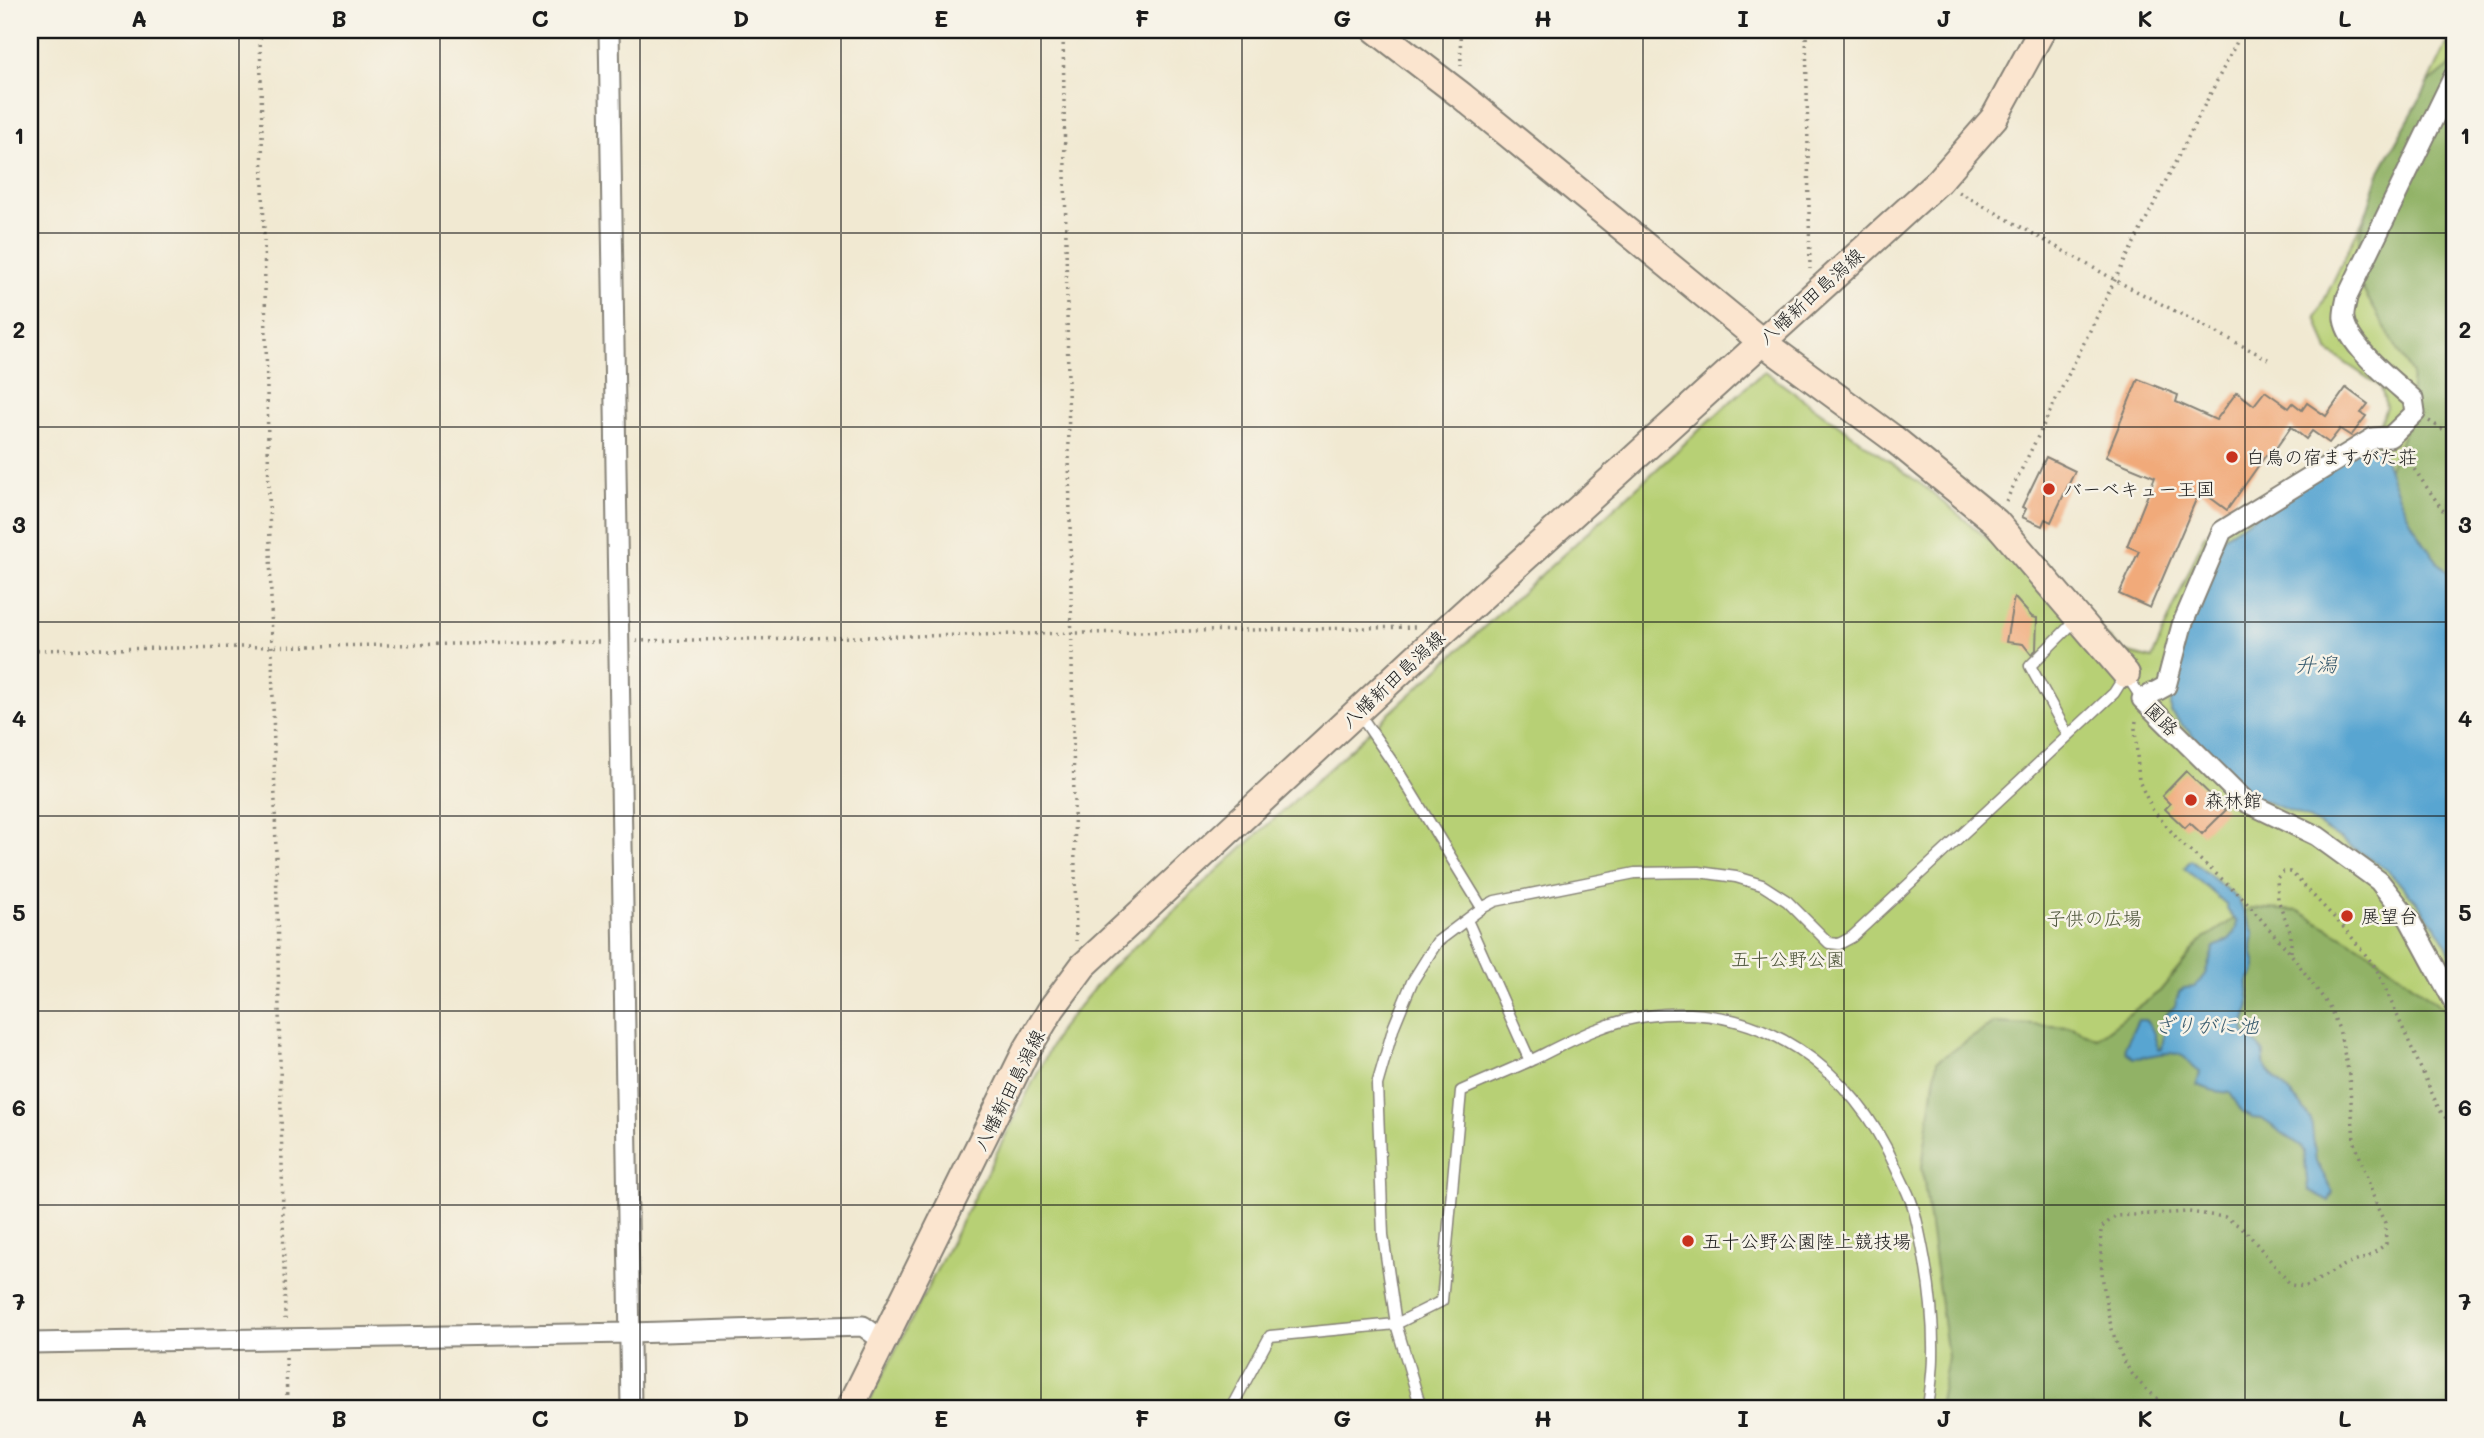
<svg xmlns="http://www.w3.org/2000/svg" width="2484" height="1438" viewBox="0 0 2484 1438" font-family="Mali,'Klee One',sans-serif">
  <rect width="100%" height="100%" fill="#f7f3e8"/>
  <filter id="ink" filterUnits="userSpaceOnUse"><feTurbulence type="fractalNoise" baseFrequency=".0143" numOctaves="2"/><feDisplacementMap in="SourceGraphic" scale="14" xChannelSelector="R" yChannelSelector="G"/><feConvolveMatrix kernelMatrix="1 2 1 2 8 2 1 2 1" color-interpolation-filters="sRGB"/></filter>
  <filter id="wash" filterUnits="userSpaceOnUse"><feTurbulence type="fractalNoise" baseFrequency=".00686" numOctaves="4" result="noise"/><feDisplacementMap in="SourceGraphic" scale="28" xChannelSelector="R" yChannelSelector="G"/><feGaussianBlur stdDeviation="1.57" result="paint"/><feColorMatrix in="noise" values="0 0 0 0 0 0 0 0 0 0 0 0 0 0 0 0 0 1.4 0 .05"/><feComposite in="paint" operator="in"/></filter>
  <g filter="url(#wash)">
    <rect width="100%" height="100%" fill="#f1e9d2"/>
    <path fill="#b7d075" stroke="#6a7648" stroke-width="2" d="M2454 30V1408H866L1060 1029 1111 968 1764 371 1929 490 2125 652 2152 659 2204 536 2380 422 2386 407 2381 387 2328 351 2316 317Z"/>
    <path fill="#91b266" stroke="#566741" stroke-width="2" d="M2454 63V583L2387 500 2389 468 2408 423 2412 374 2359 283V237L2379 173 2429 83Z
      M2250 908 2299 911 2371 953 2454 1016V1408H1939L1948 1357 1922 1167 1937 1061 1994 1023 2071 1027 2097 1038 2160 991 2201 941Z"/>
    <path fill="#59a5d1" stroke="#3a6076" stroke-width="2" d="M2366 443 2381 448C2395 489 2405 516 2430 551 2437 561 2444 572 2454 580V962L2443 937 2418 903 2386 869 2307 818 2257 798 2222 767 2171 713V687L2177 638 2223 537Z
      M2191 860 2238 899 2254 934 2252 948 2256 966 2254 974 2248 982C2247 990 2250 995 2250 1002 2250 1014 2242 1017 2245 1033L2260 1047 2264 1053V1065L2269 1072 2301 1105 2311 1120 2316 1161 2333 1192 2329 1201 2308 1190 2304 1152 2301 1146 2262 1119 2252 1118 2242 1112 2230 1093 2214 1091 2197 1085 2200 1072C2192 1068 2190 1062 2184 1057 2170 1048 2148 1058 2134 1058L2126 1052 2125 1047 2138 1020H2145C2158 1034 2152 1036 2159 1049H2162L2166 1015 2175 1006 2179 992 2184 988 2195 987 2205 974 2214 947C2228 941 2235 938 2237 922L2228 911 2226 904 2184 868Z"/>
    <g id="blocks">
      <path fill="#f1aa7a" d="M2138 379 2178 395 2176 402 2216 420 2237 392 2254 405 2265 391 2289 408 2293 403 2302 410 2307 403 2326 416 2346 388 2368 404 2361 413 2366 416 2351 436 2340 429 2329 443 2312 431 2306 439 2291 427 2269 458 2266 455 2227 510 2200 490 2150 608 2119 594 2139 551 2127 546 2155 477 2106 457Z
        M2046 457 2075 471 2051 522 2045 519 2042 526 2022 517 2026 509 2022 507Z
        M2014 597 2032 617 2037 618 2036 650 2031 654 2023 644 2006 642Z
        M2186 771 2226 810 2202 834 2190 823 2185 828 2165 809 2170 804 2162 796Z"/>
    </g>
  </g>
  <g filter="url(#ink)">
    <use href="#blocks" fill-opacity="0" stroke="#868277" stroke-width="2"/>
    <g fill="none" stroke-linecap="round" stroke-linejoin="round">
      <defs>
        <path id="lane" d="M1358 712 1395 766 1482 908
          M2068 735 2030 666 2078 618
          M1467 920 1530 1061
          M1231 1408 1270 1336 1396 1324 1442 1301 1461 1091C1485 1080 1510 1070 1534 1059 1570 1041 1606 1021 1647 1016 1762 1001 1852 1068 1897 1170 1903 1184 1912 1199 1915 1214 1926 1259 1934 1309 1933 1356 1933 1373 1930 1391 1928 1408
          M1421 1408 1396 1324 1383 1235 1377 1085 1394 1026 1412 982 1437 942 1482 908 1495 901 1635 873 1699 872 1736 877 1762 885 1787 901 1829 943 1839 944 1852 937 2114 693 2126 674 2142 699"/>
        <path id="street" d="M609 30 631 1408
          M2454 76 2347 297C2346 303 2343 313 2344 319 2348 346 2393 381 2413 399L2415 413 2390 437 2373 438 2222 531 2182 625 2166 686 2142 699 2246 802 2317 836 2379 881 2409 919 2454 1002
          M30 1343 630 1333 863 1326 882 1340"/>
        <path id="secondary" d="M1376 30 1462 96 1761 341 1894 439 1996 522 2126 674
          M850 1408 1026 1051 1052 1008 1083 966 1440 635 1939 181 1994 118 2042 30"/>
      </defs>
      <use href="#lane" stroke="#868277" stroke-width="13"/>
      <use href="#street" stroke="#868277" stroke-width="23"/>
      <use href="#secondary" stroke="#868277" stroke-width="30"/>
      <path stroke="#868277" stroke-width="3.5" stroke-dasharray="2 5" stroke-linecap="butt" d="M260 30 285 1319
        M1063 30 1076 941
        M1460 30 1461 66
        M1806 30 1810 269
        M1959 192 2115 280 2268 359
        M2429 421 2454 436
        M2402 452 2454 526
        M2454 484 2451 489 2454 499
        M2006 501 2115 280 2243 30
        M636 641 1415 627
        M30 650 600 642
        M2136 721 2135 728 2139 781 2152 809 2181 843 2239 894 2291 954 2329 1006 2339 1029 2349 1075 2354 1140 2377 1207 2385 1223 2386 1244 2368 1257 2343 1266 2305 1287 2291 1285 2244 1229 2225 1217 2189 1212 2115 1216 2101 1228C2099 1269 2106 1330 2127 1366 2137 1384 2154 1395 2169 1408
        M2291 952V934L2278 900 2277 878 2283 872H2291L2346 930 2376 968 2439 1109 2454 1129
        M286 1358 287 1408"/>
      <use href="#lane" stroke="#fff" stroke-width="10"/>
      <use href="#street" stroke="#fff" stroke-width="19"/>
      <use href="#secondary" stroke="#fbe5cf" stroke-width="26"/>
    </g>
  </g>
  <path fill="none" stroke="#1c1c1c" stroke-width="2" stroke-opacity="0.55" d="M239 30V1408M440 30V1408M640 30V1408M841 30V1408M1041 30V1408M1242 30V1408M1443 30V1408M1643 30V1408M1844 30V1408M2044 30V1408M2245 30V1408M30 233H2454M30 427H2454M30 622H2454M30 816H2454M30 1011H2454M30 1205H2454"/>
  <g fill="#c8321e" stroke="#f7f3e8" stroke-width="2.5">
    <circle cx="2232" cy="457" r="7"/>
    <circle cx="2049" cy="489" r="7"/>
    <circle cx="2191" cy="800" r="7"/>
    <circle cx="2347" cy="916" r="7"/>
    <circle cx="1688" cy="1241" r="7"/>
  </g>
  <g text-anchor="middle" stroke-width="5" stroke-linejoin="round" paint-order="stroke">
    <g font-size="19" fill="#1c1c1c" stroke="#f7f3e8">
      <text transform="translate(1811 296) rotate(-42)" y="7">八幡新田島潟線</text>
      <text transform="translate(1393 679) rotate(-43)" y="7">八幡新田島潟線</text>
      <text transform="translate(2162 719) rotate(45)" y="7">園路</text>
      <text transform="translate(1009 1090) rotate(-63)" y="7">八幡新田島潟線</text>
    </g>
    <g font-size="19" fill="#1c1c1c" stroke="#f7f3e8" text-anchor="start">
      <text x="2246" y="464">白鳥の宿ますがた荘</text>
      <text x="2063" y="496">バーベキュー王国</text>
      <text x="2205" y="807">森林館</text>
      <text x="2361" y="923">展望台</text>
      <text x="1702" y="1248">五十公野公園陸上競技場</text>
    </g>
    <g font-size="19" fill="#4a5237" stroke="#f7f3e8">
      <text x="2094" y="925">子供の広場</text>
      <text x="1788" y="966">五十公野公園</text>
    </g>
    <g font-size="21" font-style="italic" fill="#375a6d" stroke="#f7f3e8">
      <text x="2316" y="672">升潟</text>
      <text x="2206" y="1033">ざりがに池</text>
    </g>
  </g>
  <rect width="2484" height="1438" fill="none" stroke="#f7f3e8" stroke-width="77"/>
  <rect x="38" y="38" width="2408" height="1362" fill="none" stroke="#1c1c1c" stroke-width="2.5"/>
  <g font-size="23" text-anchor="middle" font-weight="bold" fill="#1c1c1c">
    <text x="139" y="27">A</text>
    <text x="339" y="27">B</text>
    <text x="540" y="27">C</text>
    <text x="741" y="27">D</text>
    <text x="941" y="27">E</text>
    <text x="1142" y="27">F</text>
    <text x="1342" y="27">G</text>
    <text x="1543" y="27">H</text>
    <text x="1743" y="27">I</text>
    <text x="1944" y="27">J</text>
    <text x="2145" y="27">K</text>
    <text x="2345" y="27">L</text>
    <text x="19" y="144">1</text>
    <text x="2465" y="144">1</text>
    <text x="19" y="338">2</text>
    <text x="2465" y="338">2</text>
    <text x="19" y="533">3</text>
    <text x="2465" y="533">3</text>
    <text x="19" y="727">4</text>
    <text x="2465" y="727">4</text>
    <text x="19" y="921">5</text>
    <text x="2465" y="921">5</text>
    <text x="19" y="1116">6</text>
    <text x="2465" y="1116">6</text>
    <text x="19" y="1310">7</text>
    <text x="2465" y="1310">7</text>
    <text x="139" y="1427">A</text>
    <text x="339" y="1427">B</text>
    <text x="540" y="1427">C</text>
    <text x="741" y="1427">D</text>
    <text x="941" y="1427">E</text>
    <text x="1142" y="1427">F</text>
    <text x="1342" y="1427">G</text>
    <text x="1543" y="1427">H</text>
    <text x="1743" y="1427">I</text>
    <text x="1944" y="1427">J</text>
    <text x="2145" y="1427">K</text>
    <text x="2345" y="1427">L</text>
  </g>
</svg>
